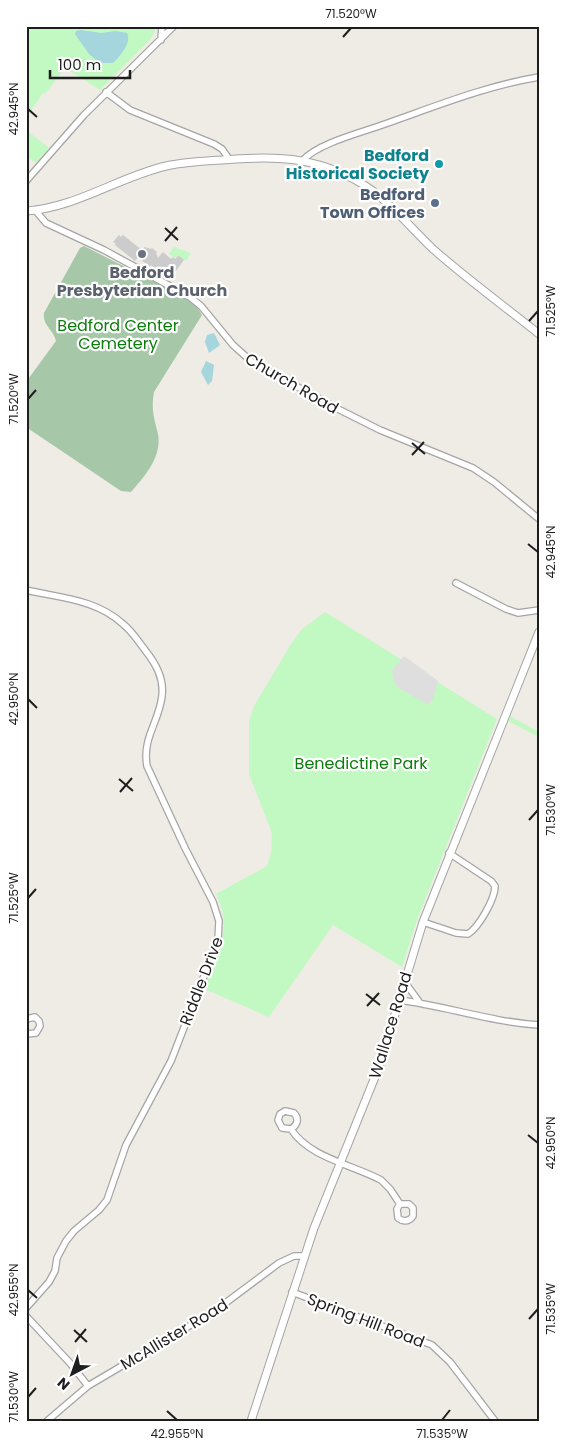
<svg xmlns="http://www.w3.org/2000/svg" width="565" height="1447" viewBox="0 0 565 1447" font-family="Poppins,sans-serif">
  <rect width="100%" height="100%" fill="#efebe5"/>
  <path fill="#ccc" d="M119 235 121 237 123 235 138 247 142 249 145 247 151 249 152 248 157 252 156 253 158 258 163 252 171 259 173 257 175 259 179 255 184 260 175 272 169 267 166 270 163 268 161 270 158 268 156 269 151 265 150 267 140 259 141 258 139 256 135 261 115 245 116 244 113 242Z"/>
  <path fill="#a6c8a8" d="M84 246 182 296 195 304 202 315 154 392C151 410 154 417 158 434 162 457 145 476 131 492L121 491 26 427V382L56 341C54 330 42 325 44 313L80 248Z"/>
  <path fill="#c2f9c2" d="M26 26H158L149 41 100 90 65 68 45 94 43 93 26 118Z
    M26 130 49 148 37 163 26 157Z
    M174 247 191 253 186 261 178 255 175 258 169 254Z
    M325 612 497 719 418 917 402 967 333 925 269 1017 202 988C216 954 234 930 216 894L267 866 271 853 272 833 249 774V722L254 706 291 644 302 629Z
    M510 716 539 732V737L508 721Z"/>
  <path fill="#dedede" d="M404 656 438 681 433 699 428 705 399 688 394 682 392 670Z"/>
  <path fill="#a5d5dd" d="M81 30 101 33 116 31 127 33C132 43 120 56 113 63H100L89 54 75 34 76 31Z
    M214 333 220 345 209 353 205 342 207 335Z
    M206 361 214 365 212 381 208 385 201 372Z"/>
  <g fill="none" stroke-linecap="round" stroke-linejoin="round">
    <defs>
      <path id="minor" d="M161 40 162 26
        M106 92 130 110 214 144 222 149 229 159
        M303 160C319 143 360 133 382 125 434 107 485 86 539 77
        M26 181 84 115 174 26
        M35 210 46 223 104 250 190 297 201 306 233 345 252 362 340 410 380 430 473 468 494 482 539 519
        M456 583 506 609 518 613 539 610
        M26 590C60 598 96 599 123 624 132 631 138 641 145 650 156 664 164 678 162 696 159 722 142 738 147 766L185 848 213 902 219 921 218 940 171 1061 126 1145 107 1200 99 1210 74 1231 66 1241 57 1258 55 1271 49 1282 26 1308
        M423 922 456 933 468 934C479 927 495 899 495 886L491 881 449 853
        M404 981 420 1003
        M399 1000C446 1006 491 1022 539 1025
        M26 1019 35 1017 39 1021 40 1026 36 1033 26 1034
        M291 1129C298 1125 299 1118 294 1113L285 1111 280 1114 278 1120 282 1128 291 1129C308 1157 353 1165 381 1180L390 1189 400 1204 397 1209 398 1218C403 1222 409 1222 413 1216V1208L409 1204H400
        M292 1292 432 1345 450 1362 495 1421
        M26 1316 70 1363 88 1386
        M47 1421 88 1386 216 1310 279 1263 294 1256H305"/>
      <path id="tertiary" d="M26 211C75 208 119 177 166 166 184 162 203 161 222 160 279 155 325 157 373 191 395 208 413 230 433 249 467 279 504 306 539 334
        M251 1421 314 1228 379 1067 423 922 539 632"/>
    </defs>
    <use href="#minor" stroke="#a5a5a5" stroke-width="8"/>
    <use href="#tertiary" stroke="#a5a5a5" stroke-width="9"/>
    <use href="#minor" stroke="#fff" stroke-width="5.5"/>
    <use href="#tertiary" stroke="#fff" stroke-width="7"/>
  </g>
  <path fill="none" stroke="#1e1e1e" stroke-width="2" d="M343 37 351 28M28 109 37 117M165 228 178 240M165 241 177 227M529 321 538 311M28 399 36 390M412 443 425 454M412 455 424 442M528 544 538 552M28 699 37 708M119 779 133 791M120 792 132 778M529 820 538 810M28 898 36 889M366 994 380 1005M367 1006 379 993M528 1135 538 1143M28 1290 37 1298M529 1319 538 1309M74 1330 87 1342M75 1342 86 1329M28 1397 36 1388M167 1411 177 1420M442 1420 450 1410"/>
  <circle fill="#0f9aa8" stroke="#fff" stroke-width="2" cx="439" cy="164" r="5"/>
  <circle fill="#5c6f8a" stroke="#fff" stroke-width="2" cx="435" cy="203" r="5"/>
  <circle fill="#6b7280" stroke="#fff" stroke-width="2" cx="142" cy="254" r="5"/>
  <g text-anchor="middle" stroke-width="4.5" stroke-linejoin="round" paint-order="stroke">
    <g font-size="16" font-weight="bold" fill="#0d838f" stroke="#fff" text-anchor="end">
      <text x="429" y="161">Bedford<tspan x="429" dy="18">Historical Society</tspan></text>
    </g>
    <g font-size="16" font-weight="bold" fill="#4e5e75" stroke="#fff" text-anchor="end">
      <text x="425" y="200">Bedford<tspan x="425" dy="18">Town Offices</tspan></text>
    </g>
    <g font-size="16" font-weight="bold" fill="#5b616d" stroke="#fff">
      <text x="142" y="278">Bedford<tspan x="142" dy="18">Presbyterian Church</tspan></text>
    </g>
    <g font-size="16" fill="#0c7d0c" stroke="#fff">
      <text x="118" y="331">Bedford Center<tspan x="118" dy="18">Cemetery</tspan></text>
      <text x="361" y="769">Benedictine Park</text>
    </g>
    <g font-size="16" fill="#1e1e1e" stroke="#fff">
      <text transform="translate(292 383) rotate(30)" y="6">Church Road</text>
      <text transform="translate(201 981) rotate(-69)" y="6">Riddle Drive</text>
      <text transform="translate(390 1025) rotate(-73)" y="6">Wallace Road</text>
      <text transform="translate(366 1320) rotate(21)" y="6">Spring Hill Road</text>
      <text transform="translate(174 1334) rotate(-31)" y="6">McAllister Road</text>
    </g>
  </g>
  <rect width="565" height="1447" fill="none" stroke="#ffffff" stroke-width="55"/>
  <g transform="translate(72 1374) rotate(221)" stroke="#ffffff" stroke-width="4" paint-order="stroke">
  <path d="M0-4L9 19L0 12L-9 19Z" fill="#1e1e1e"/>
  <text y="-8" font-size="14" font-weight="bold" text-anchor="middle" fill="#1e1e1e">N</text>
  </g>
  <path d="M50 70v8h80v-8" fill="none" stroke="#1e1e1e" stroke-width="2.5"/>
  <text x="58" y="70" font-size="15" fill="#1e1e1e" stroke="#ffffff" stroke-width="4" paint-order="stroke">100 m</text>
  <rect x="28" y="28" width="510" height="1392" fill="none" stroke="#1e1e1e" stroke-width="2"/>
  <g font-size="12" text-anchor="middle" fill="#1e1e1e">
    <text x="351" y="18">71.520°W</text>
    <text transform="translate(14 109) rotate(-90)" y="4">42.945°N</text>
    <text transform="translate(551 311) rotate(-90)" y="4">71.525°W</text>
    <text transform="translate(14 399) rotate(-90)" y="4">71.520°W</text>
    <text transform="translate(551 552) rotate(-90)" y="4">42.945°N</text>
    <text transform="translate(14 699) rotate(-90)" y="4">42.950°N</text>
    <text transform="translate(551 810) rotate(-90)" y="4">71.530°W</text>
    <text transform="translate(14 898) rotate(-90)" y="4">71.525°W</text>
    <text transform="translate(551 1143) rotate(-90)" y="4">42.950°N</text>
    <text transform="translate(14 1290) rotate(-90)" y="4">42.955°N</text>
    <text transform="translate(551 1309) rotate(-90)" y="4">71.535°W</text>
    <text transform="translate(14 1397) rotate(-90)" y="4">71.530°W</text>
    <text x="177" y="1438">42.955°N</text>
    <text x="442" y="1438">71.535°W</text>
  </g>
</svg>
